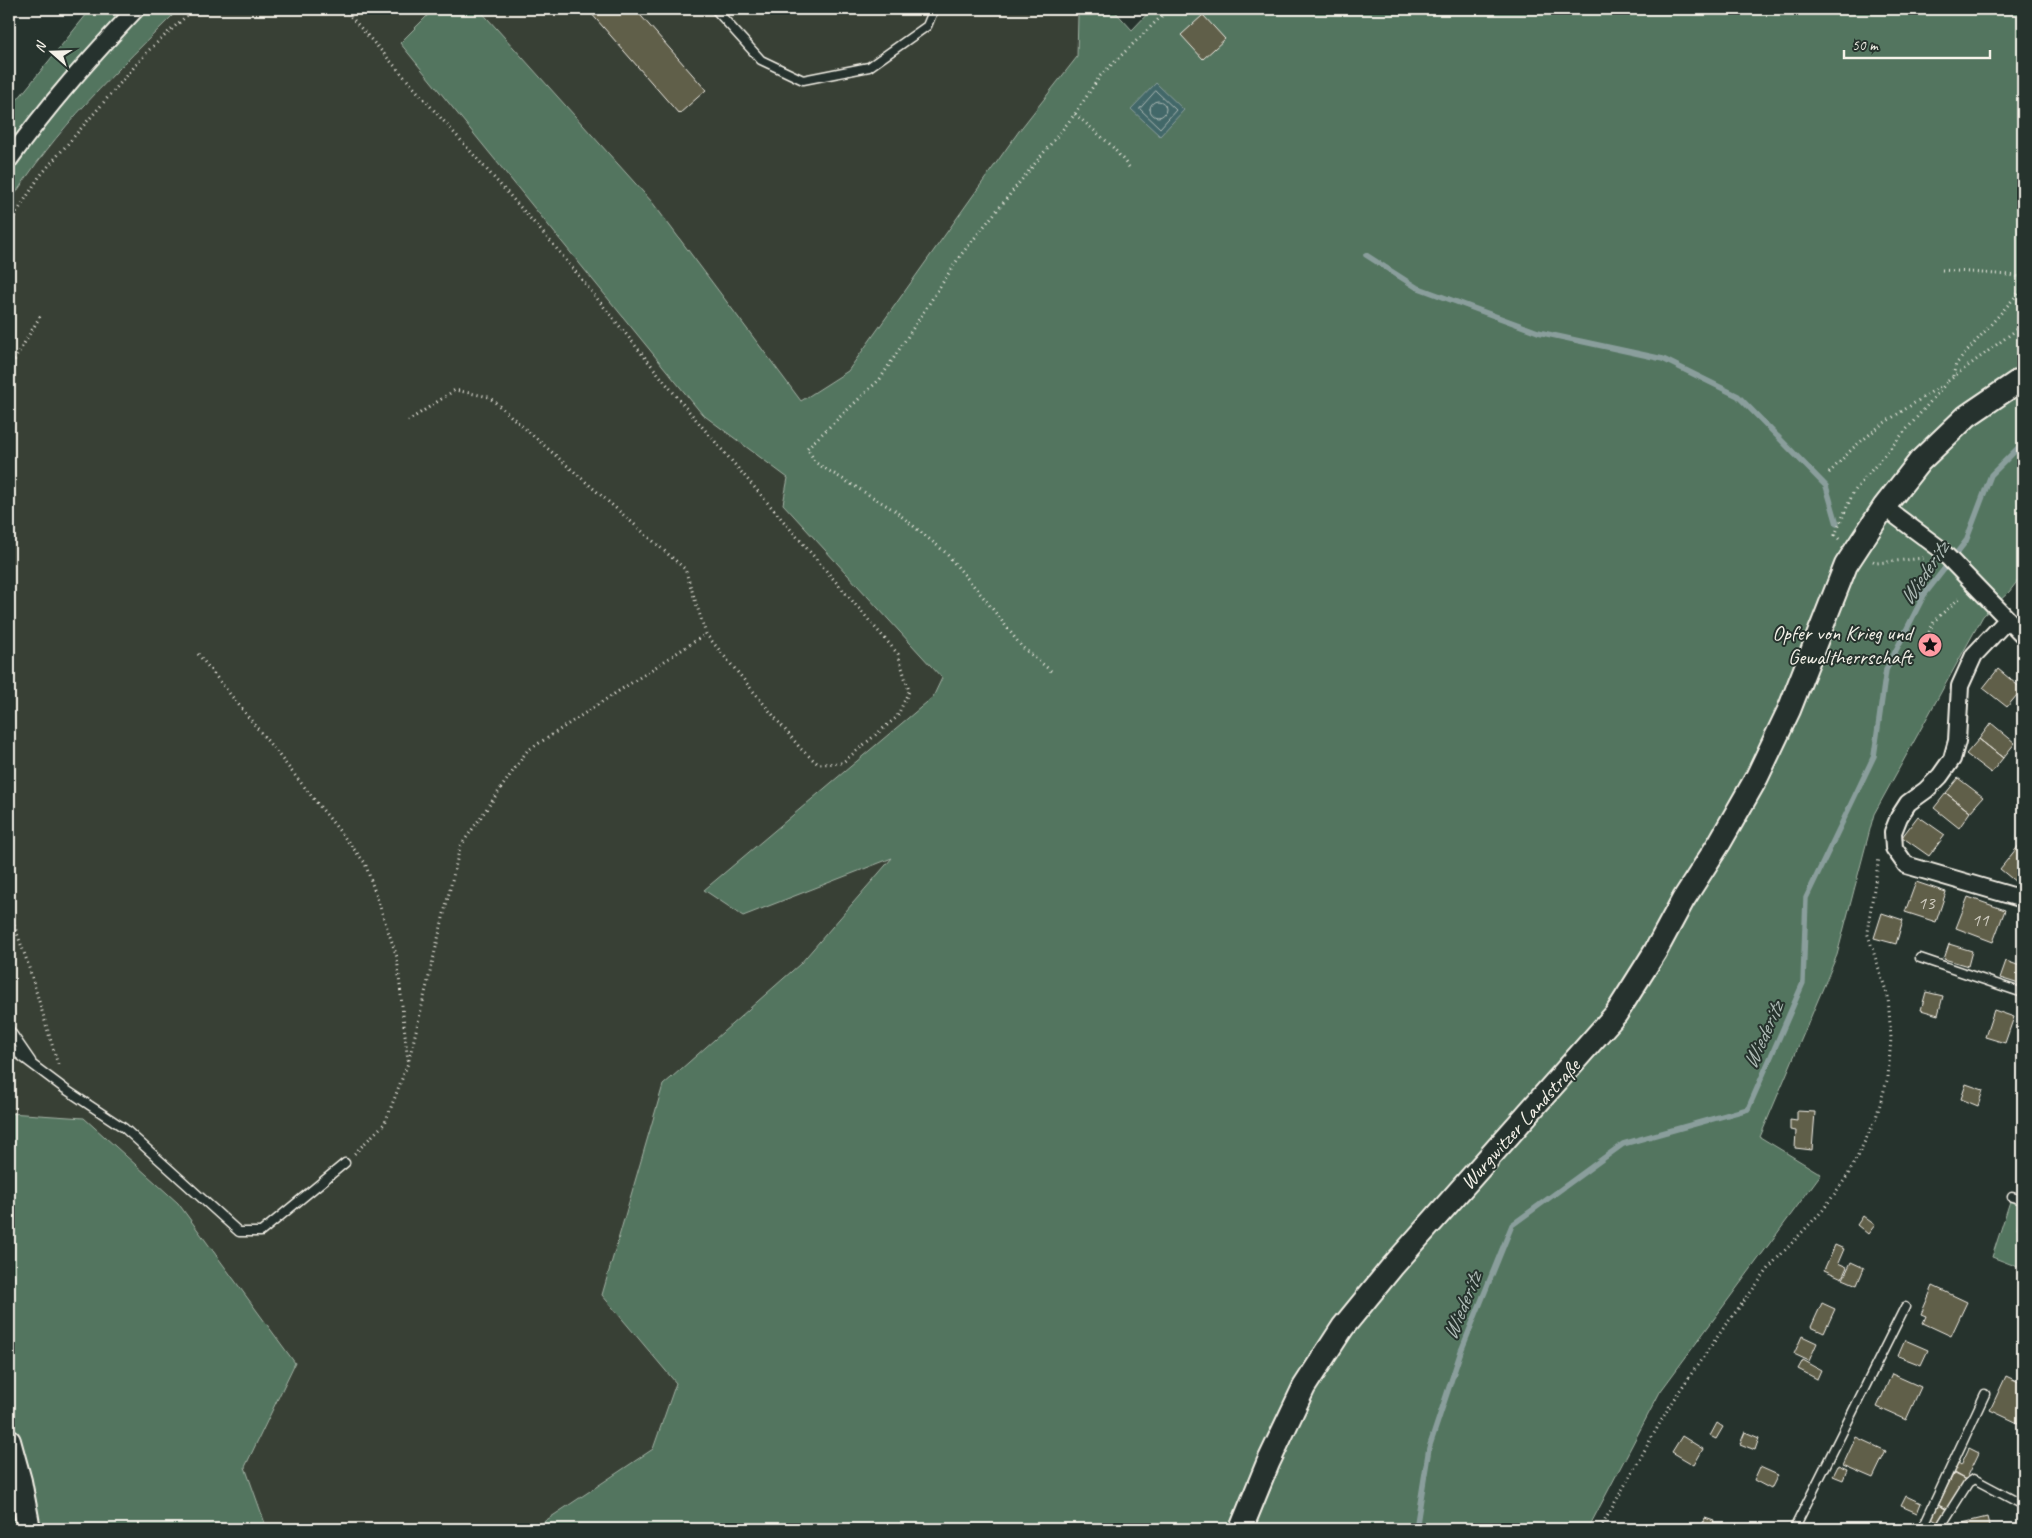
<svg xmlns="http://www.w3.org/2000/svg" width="2032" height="1538" viewBox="0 0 2032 1538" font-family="Caveat,sans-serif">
  <rect width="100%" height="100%" fill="#26332d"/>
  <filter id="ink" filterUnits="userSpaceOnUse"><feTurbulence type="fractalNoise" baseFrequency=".02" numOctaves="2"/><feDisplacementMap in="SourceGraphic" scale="10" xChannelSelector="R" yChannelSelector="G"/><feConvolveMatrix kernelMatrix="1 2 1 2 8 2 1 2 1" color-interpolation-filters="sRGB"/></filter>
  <g filter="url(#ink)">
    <path fill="#384036" d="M179 9H1072L1078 15 1077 57 1019 131 848 371 801 402 961 614 893 857 800 964 602 1295 676 1383 653 1449 533 1529H167L9 1161V204L29 170 106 82Z"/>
    <path fill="#52745f" stroke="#a3b2a4" d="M91 9H179C118 70 54 130 9 204V110Z
      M434 9H479L652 202 801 401 848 371 1019 131 1077 57 1078 15 1072 9H1113L1132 30 1152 9H2023V574L2009 592 1983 616 1874 814 1837 955 1760 1137 1821 1174 1660 1392 1588 1529H533L653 1449 676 1383 602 1295 663 1085 800 964 892 858 743 916 704 890 933 697 942 678 783 504 788 478 702 414 400 43Z
      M9 1113 84 1118 178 1203 295 1363 245 1467 267 1529H9Z
      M2012 1195 2023 1199V1269L1992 1257Z"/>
    <path fill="#436769" stroke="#8a9e9c" d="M1156 83 1184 110 1160 136 1131 109Z"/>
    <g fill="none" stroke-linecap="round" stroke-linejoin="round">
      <path stroke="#adbab5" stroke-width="1" d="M1156 91 1176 110 1160 128 1140 109Z
        M1150 109a8 8 0 1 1 16 0a8 8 0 1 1-16 0Z"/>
      <path stroke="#8a9e9c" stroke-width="5.5" d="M1366 255 1416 287 1538 332 1663 359 1738 396 1826 486 1837 524
        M1913 587 1924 595
        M1416 1529 1429 1448 1461 1351 1512 1225 1623 1144 1748 1109 1803 983 1806 898 1874 756 1886 670 1924 595 1966 541 1991 475 2023 443"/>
    </g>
    <path fill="#615e4a" stroke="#f4f1e8" d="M594 9H635L706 90 679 114 590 12Z
      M1203 15 1225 39 1203 59 1181 35Z
      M1998 669 2022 689 2007 707 1983 688Z
      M1991 723 2015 743 2003 758 1979 739Z
      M1979 739 2003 758 1991 773 1966 754Z
      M1958 778 1983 797 1970 812 1946 793Z
      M1946 793 1970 812 1959 828 1934 808Z
      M1918 816 1945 835 1929 856 1902 837Z
      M2020 844 2023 847 2022 887 2000 869Z
      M1916 882 1946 892 1936 922 1905 912Z
      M1968 897 2005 910 1993 942 1956 928Z
      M1882 913 1903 920 1896 944 1874 938Z
      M1949 944 1972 951 1968 966 1944 959Z
      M2006 961 2023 967 2019 984 2000 978Z
      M1926 992 1943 996 1938 1015 1921 1010Z
      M1994 1010 2014 1017 2005 1043 1985 1037Z
      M1966 1084 1983 1090 1978 1106 1961 1099Z
      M1797 1111 1815 1112 1812 1150 1795 1148 1796 1131 1790 1130V1120L1797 1121Z
      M2023 1208V1231L2017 1228Z
      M1863 1216 1875 1225 1868 1234 1857 1225Z
      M1835 1245 1844 1249 1838 1263 1847 1267 1842 1278 1824 1270Z
      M1851 1262 1864 1268 1857 1285 1843 1279Z
      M1933 1286 1967 1302 1951 1336 1923 1323 1926 1316 1921 1314Z
      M1822 1303 1835 1309 1824 1333 1811 1327Z
      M1802 1336 1817 1343 1809 1361 1794 1354Z
      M1905 1340 1928 1350 1921 1365 1898 1356Z
      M1803 1360 1821 1370 1817 1379 1798 1369Z
      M1892 1374 1921 1387 1906 1420 1877 1407Z
      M2006 1376 2023 1384V1416L2020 1424 1990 1410Z
      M1717 1423 1723 1427 1716 1439 1710 1436Z
      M1745 1432 1759 1438 1755 1450 1740 1444Z
      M1682 1436 1703 1449 1694 1465 1672 1452Z
      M1856 1437 1886 1451 1873 1478 1843 1465Z
      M1969 1448 1979 1453 1966 1480 1952 1473 1957 1462 1961 1465Z
      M1838 1466 1847 1470 1843 1480 1833 1476Z
      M1760 1467 1778 1475 1771 1489 1754 1480Z
      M1954 1473 1966 1480 1950 1511 1938 1505Z
      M1906 1496 1921 1503 1917 1513 1901 1506Z
      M1938 1505 1950 1511 1941 1523 1932 1518Z
      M1987 1517 1990 1529H1942V1528Z
      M1705 1518 1714 1521 1711 1529H1700Z"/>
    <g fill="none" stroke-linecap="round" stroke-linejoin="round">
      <defs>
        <path id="lane" d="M715 9 761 60 803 80 869 67 927 26 934 9
          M1920 958 2023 993
          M9 1029 31 1061
          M9 1047 65 1089 124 1128 239 1232H261L345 1163
          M2012 1197 2023 1200
          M1794 1529 1905 1307
          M1922 1529 1985 1394
          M1939 1529 1968 1483 1974 1479 2023 1505"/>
        <path id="street" d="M9 160C47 106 91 57 136 9
          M1884 507 1939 548 2023 635
          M2007 620 1974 655 1960 686 1957 741 1952 759 1940 776 1926 790 1908 803 1899 817 1893 832 1894 848 1906 865 2023 899"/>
        <path id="secondary" d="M9 1441 20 1481 29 1529
          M1241 1529 1268 1463 1304 1387 1343 1327 1392 1267 1616 1014 1655 952 1683 900 1720 842 1757 777 1789 710 1846 565 1884 507 1920 461 1967 416 2023 378"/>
      </defs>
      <use href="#lane" stroke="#f4f1e8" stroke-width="11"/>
      <use href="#street" stroke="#f4f1e8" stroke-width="20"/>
      <use href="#secondary" stroke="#f4f1e8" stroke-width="26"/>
      <path stroke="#f4f1e8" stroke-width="3" stroke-dasharray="1 4" stroke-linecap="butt" d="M344 9 552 243 686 408 898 654 909 691 897 717 842 763 818 764 801 749 706 634 685 569 489 397 455 390 408 421
        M1075 114 1111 145 1129 167
        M9 225 39 177 149 50 194 9
        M1942 270 2010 275 2023 278
        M9 369 42 313
        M1953 376 1956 364 2023 288
        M1948 381 2023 325
        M1829 473 1853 448 1881 425 1942 385
        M1839 539 1835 535 1853 493 1864 479 1948 381
        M1873 561 1877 563 1924 558
        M1920 650 1935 620 1962 596
        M198 654 365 863 397 957 408 1063 385 1123 354 1154
        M1051 671 1022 647 984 598 945 552 894 510 816 463 807 448 880 379 960 256 1075 114 1100 76 1169 9
        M9 911 27 961 59 1068
        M409 1060 460 847 527 751 706 634
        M1600 1529 1673 1400 1725 1326 1773 1263 1823 1210 1848 1175 1875 1121 1888 1077 1891 1038 1888 997 1867 932 1879 858"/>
      <use href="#lane" stroke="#26332d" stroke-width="8"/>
      <use href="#street" stroke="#26332d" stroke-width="16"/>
      <use href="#secondary" stroke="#26332d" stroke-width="22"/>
    </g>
  </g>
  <defs>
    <symbol id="sight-disc" viewBox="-11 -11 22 22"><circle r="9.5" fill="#ff9aa2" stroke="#26332d"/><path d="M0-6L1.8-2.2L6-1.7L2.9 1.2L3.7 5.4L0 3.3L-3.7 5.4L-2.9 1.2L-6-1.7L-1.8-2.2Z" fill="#111"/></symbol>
  </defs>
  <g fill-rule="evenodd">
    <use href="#sight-disc" x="1916" y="631" width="28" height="28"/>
  </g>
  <g text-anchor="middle" stroke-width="4" stroke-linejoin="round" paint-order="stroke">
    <g font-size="19" fill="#cfccc0">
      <text x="1926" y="909">13</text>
      <text x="1980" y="926">11</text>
    </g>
    <g font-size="21" fill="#f4f1e8" stroke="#26332d" text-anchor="end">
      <text x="1912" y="640">Opfer von Krieg und<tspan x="1912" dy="24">Gewaltherrschaft</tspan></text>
    </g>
    <g font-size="21" fill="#f4f1e8" stroke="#26332d">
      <text transform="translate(1520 1124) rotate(-48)" y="7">Wurgwitzer Landstraße</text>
    </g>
    <g font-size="22" font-style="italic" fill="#adbab5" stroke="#26332d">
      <text transform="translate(1923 573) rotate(-56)" y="8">Wiederitz</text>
      <text transform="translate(1762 1035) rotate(-66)" y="8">Wiederitz</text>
      <text transform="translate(1461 1306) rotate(-68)" y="8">Wiederitz</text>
    </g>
  </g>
  <rect width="2032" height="1538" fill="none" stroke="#26332d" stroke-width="30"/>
  <rect x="15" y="15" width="2002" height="1508" fill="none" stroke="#f4f1e8" stroke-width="2" filter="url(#ink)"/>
  <g transform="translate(52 52) rotate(290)" stroke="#26332d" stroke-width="4" paint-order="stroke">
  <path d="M0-4L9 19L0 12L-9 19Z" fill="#f4f1e8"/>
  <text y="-8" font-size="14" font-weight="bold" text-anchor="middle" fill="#f4f1e8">N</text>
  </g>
  <path d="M1844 50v8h146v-8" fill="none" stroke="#f4f1e8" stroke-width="2.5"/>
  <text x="1852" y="50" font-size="15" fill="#f4f1e8" stroke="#26332d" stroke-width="4" paint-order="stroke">50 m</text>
</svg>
